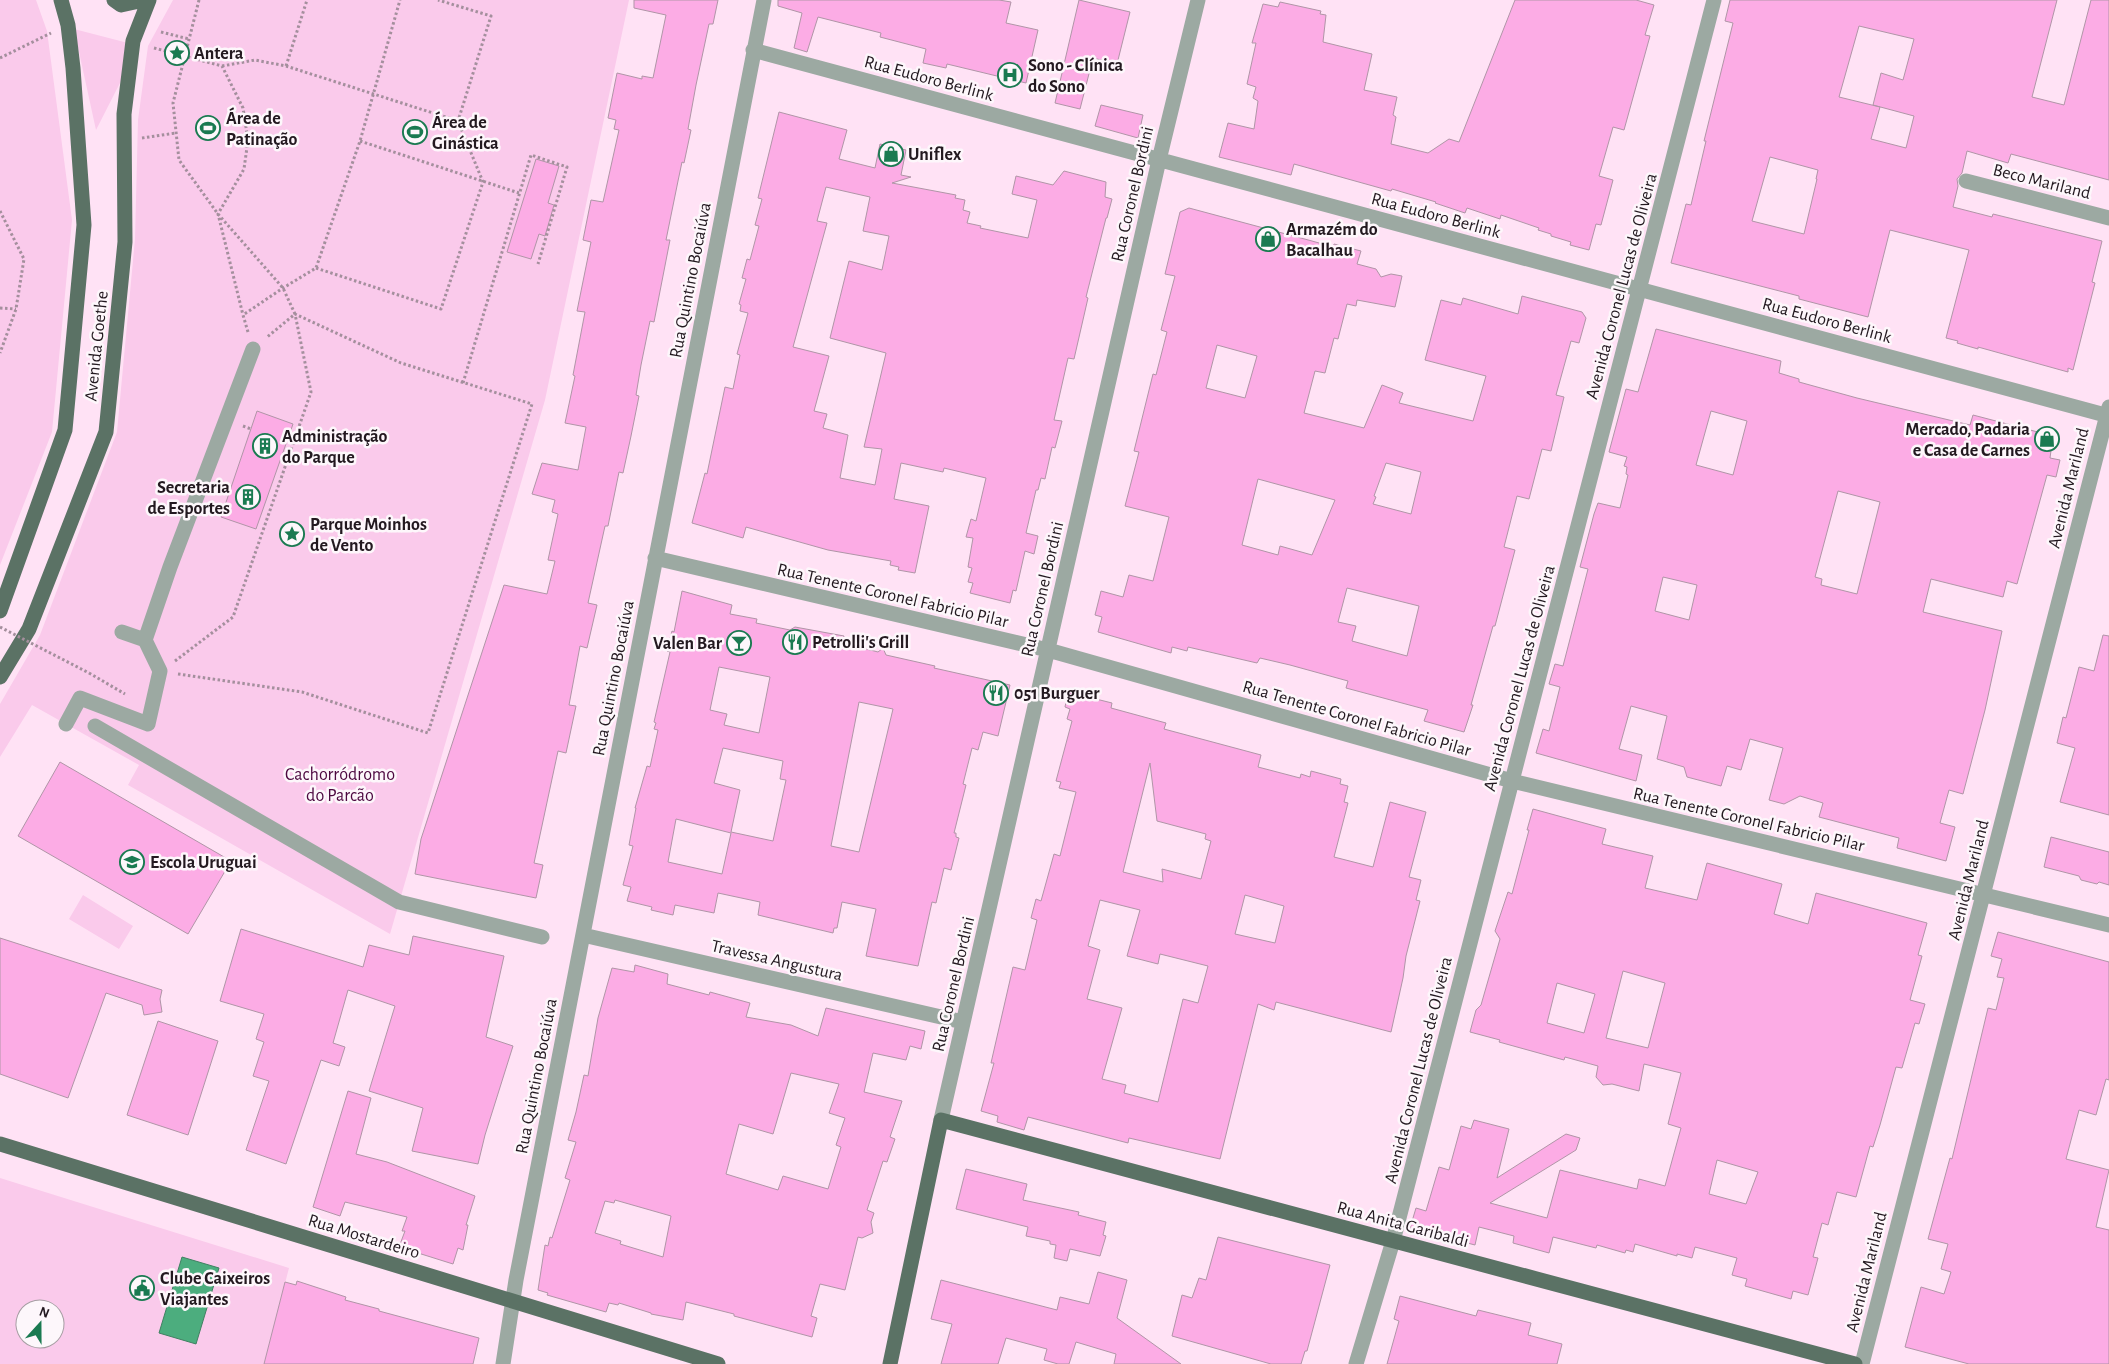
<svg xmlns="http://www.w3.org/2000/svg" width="2109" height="1364" viewBox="0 0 2109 1364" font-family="'Alegreya Sans',sans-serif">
  <rect width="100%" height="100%" fill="#ffe2f5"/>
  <path fill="#facaeb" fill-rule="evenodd" d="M0 0H36L47 31 72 220 52 432 0 565Z
    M173 0H629L545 400 390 934 128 785 139 765 32 705 0 757V704L40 635 117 432 135 239 138 120 148 46Z
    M74 29 128 43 122 79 96 130Z
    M83 895 133 926 119 949 69 919Z
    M0 1178 289 1268 264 1364H0ZM25 1309H55V1339H25Z"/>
  <path fill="#4cad7e" stroke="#408162" d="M182 1257 219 1268 196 1344 159 1333Z"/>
  <path fill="#fcace5" stroke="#b095a7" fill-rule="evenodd" d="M634 0H718L713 24H709L696 85 688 129 691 130 684 163 682 162 678 181 666 240H670L654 322 650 321 641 365 636 395 639 396 631 436 623 473 619 472 608 526H605L588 603 597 605 587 648 580 646 569 705 576 706 566 753 558 751 534 863 543 865 536 898 415 874 421 839 504 585 547 594 555 561 548 560 558 514 552 512 555 500 532 494 542 463 578 470 586 427 565 423 575 376 573 375 585 312 577 311 591 242 583 240 591 200 603 202 619 130 614 129 616 120 608 118 617 73 642 79V76L653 78 666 15 634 8Z
    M778 0H999L1011 2 1006 23 1038 30 1026 83 947 64 946 68 923 63 926 49 880 37 881 33 818 17 807 52 794 48 802 13 778 6Z
    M1079 0 1130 12 1117 64 1093 58 1080 109 1055 103Z
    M1515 0H1636L1654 5 1645 35 1650 36 1624 130 1613 127 1599 176 1613 180 1601 225 1596 224 1589 250 1570 245 1571 242 1551 236V234L1538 230 1539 228 1501 215 1500 219 1467 208 1465 213 1435 203 1436 202 1392 189 1391 191 1294 164 1291 175 1219 157 1228 123 1254 129 1258 101 1253 98 1256 87 1247 84 1256 43H1252L1263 4 1278 7 1280 2 1321 11 1320 14 1326 15 1323 42 1372 54 1364 90 1397 97 1393 115 1396 117 1391 144 1428 153 1449 139 1459 142Z
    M1730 0H2057L2032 97 2064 105 2091 0H2109V180L2011 154 2008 163 1967 151 1962 173 1957 179 1958 186 1953 207 1992 217 1993 214 2102 241 2092 282 2095 283 2073 370 2068 368V372L1978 347V349L1957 343 1958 341 1946 338 1969 250 1890 230 1868 317 1799 299V296L1671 263 1686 204 1691 205 1706 141H1704L1733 23 1725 21ZM1859 26 1914 39 1903 80 1881 73 1873 105 1914 116 1906 148 1871 139 1880 107 1839 97ZM1770 157 1818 170 1816 179H1817L1804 234 1752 221Z
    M1101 105 1143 115 1138 138 1095 126Z
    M779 112 847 130 839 159 875 168 880 144 906 150 901 175 911 177 892 183 956 195 955 198 965 200 963 210 970 212 967 223 981 226 980 228 1028 238 1037 200 1012 194 1016 176 1053 185 1064 171 1106 182 1105 197 1112 199 1107 218H1106L1086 297 1088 298 1074 359 1068 358 1054 420 1062 421 1055 448 1052 447 1045 479 1041 478 1038 490H1036L1026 533 1038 536 1034 554 1025 551 1016 591 1013 590 1010 603 970 593 973 583 968 582 972 568 968 567 973 538 966 537 971 519 976 521 986 478 944 468 943 472 901 463 894 499 929 506 915 573 898 570 899 567 890 565 891 561 828 550 746 527 743 538 692 523 705 473 707 474 725 387 733 389 740 355 737 354 748 313 740 311 741 305 739 304 746 279 742 278 747 259 750 260 759 226 755 225 762 199 758 198ZM826 187 870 197 863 231 889 236 882 270 849 261 830 338 886 353 864 447 882 449 875 485 840 478 848 435 823 428 827 414 814 411 829 356 793 347 827 223 817 221Z
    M536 159 559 166 548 203 554 205 545 236 539 234 531 259 507 252Z
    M1189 208 1312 241 1333 247 1334 244 1361 251 1357 264 1376 269 1381 277 1391 274 1402 276 1395 307 1357 300 1356 306 1347 304 1338 339 1334 338 1325 373 1315 371 1304 413 1364 428 1382 385 1403 393 1399 403 1473 421 1486 376 1425 360 1441 300 1461 305 1463 298 1518 314 1522 296 1582 312 1586 318 1579 343 1571 341 1556 395 1564 397 1551 451 1542 449 1529 499 1517 496 1504 547 1515 550 1495 626H1493L1471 705H1473L1464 732 1424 721 1428 710 1346 688 1348 681 1290 665 1260 658 1257 663 1188 647 1187 651 1172 647 1171 653 1098 632 1102 617 1095 615 1101 591 1123 597 1129 575 1153 581 1169 517 1125 506 1139 452 1134 451 1153 374 1156 375 1167 332 1161 330 1175 276 1165 274 1180 212ZM1217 345 1257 356 1245 398 1206 388ZM1386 463 1421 472 1411 514 1373 504 1376 497 1374 496ZM1258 479 1335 500 1312 555 1280 546 1278 555 1242 545ZM1347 588 1419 606 1407 656 1352 641 1356 626 1338 622Z
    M1656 329 1781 361 1779 373 1799 379V382L1857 398 1970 425 1973 415 2053 436 2050 458 2060 460 2056 477 2047 475 2017 584 2007 581 2003 597 1931 579 1923 612 2002 631 1985 710 1963 794 1949 790 1940 823 1955 827 1946 861 1897 848 1899 838 1819 817 1823 803 1800 796 1784 804 1769 800 1783 748 1750 739 1741 770 1727 766 1721 786 1687 777 1684 767 1657 759 1667 716 1631 706 1619 749 1642 755 1636 781 1536 753 1543 729 1549 731 1560 687 1549 684 1555 664 1563 666 1577 612 1588 569 1580 567 1594 514 1598 503 1620 508 1628 475 1626 474 1627 467 1624 466 1627 457 1609 452 1626 389 1638 392ZM1711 411 1747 421 1733 475 1696 465ZM1838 491 1880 502 1857 594 1821 585 1822 579 1815 577ZM1663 577 1697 585 1689 620 1655 611Z
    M257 411 293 424 256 529 221 517Z
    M682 591 732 605 730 614 757 619 756 623 790 630 795 627 844 636 843 642 847 644 878 652 883 648 886 655 935 666 934 668 1010 685 998 736 983 732 978 750 972 748 963 784 966 785 954 833H956V837L959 838 951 870 944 868 936 903 932 902 918 966 866 956 876 909 842 902 837 928H834L833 933 758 915 760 902 718 893 714 913 675 905 673 915 651 910 652 907 627 901 631 887 623 885 633 846 629 845 636 808H635L647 766 650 767 658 730 654 729 656 723 654 722 670 652 667 651 672 631 674 632ZM719 667 770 677 759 733 724 725 727 714 710 710ZM859 702 893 709 859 852 831 846ZM723 748 783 761 780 779 786 780 773 841 731 832 740 790 714 783ZM676 819 731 833 722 874 668 862Z
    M2103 635 2109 636V815L2060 802 2075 748 2057 743 2063 717 2066 718 2079 667 2094 671Z
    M1068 692 1112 703 1111 708 1166 723 1164 729 1261 755 1258 767 1300 778 1301 774 1310 777 1311 771 1341 779 1340 784 1348 786 1344 802 1348 803 1334 857 1373 867 1390 802 1426 812 1409 877 1421 880 1416 900 1420 901 1406 956 1403 978 1391 1032 1276 1002 1274 1010 1258 1004 1220 1159 1129 1138 1128 1143 1028 1117 1024 1130 997 1122 998 1116 981 1111 994 1063H991L1013 967 1025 970 1037 920 1031 918 1036 899 1041 901 1054 854 1060 856 1076 792 1059 788 1061 782 1056 781 1072 721 1067 719 1070 709 1065 707ZM1150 763 1157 821 1206 834 1205 839 1211 841 1201 879 1162 869 1163 882 1123 872ZM1245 895 1284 906 1275 943 1235 934ZM1100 900 1140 910 1127 956 1158 964 1160 954 1208 966 1198 1003 1183 999 1158 1102 1124 1093 1126 1085 1102 1079 1122 1008 1087 999 1100 950 1088 946Z
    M60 762 231 861 188 934 18 836Z
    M1533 809 1606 829 1602 844 1653 856 1645 888 1697 900 1707 863 1782 884 1774 914 1808 924 1816 893 1927 923 1918 955 1922 956 1910 1000 1925 1004 1919 1024 1915 1023 1902 1068 1896 1067 1880 1125 1873 1147 1870 1146 1856 1197 1837 1192 1828 1225 1822 1223 1813 1257 1818 1258 1808 1295 1793 1291 1791 1299 1745 1286 1747 1279 1732 1275 1737 1258 1695 1247 1692 1258 1677 1254V1256L1635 1244 1633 1252 1626 1250 1625 1253 1597 1245 1596 1248 1553 1237 1549 1253 1513 1243 1514 1236 1479 1227 1475 1245 1410 1228 1416 1208 1426 1211 1439 1167 1449 1170 1461 1126 1471 1129 1474 1120 1509 1129 1497 1178 1566 1134 1580 1138 1576 1150 1490 1203 1547 1218 1560 1170 1637 1189 1639 1179 1665 1186 1681 1128 1668 1124 1681 1073 1644 1064 1639 1091 1612 1084 1603 1085 1596 1077 1598 1066 1565 1057 1564 1060 1499 1042 1500 1040 1470 1032 1476 1010 1481 1005 1500 939 1495 931 1508 892 1512 894 1529 830H1527ZM1623 971 1665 983 1648 1048 1606 1038ZM1557 983 1595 994 1584 1033 1547 1023ZM1717 1160 1758 1172 1746 1204 1709 1194Z
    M2051 837 2109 852V885L2099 882 2097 884 2081 880 2079 876 2044 867Z
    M241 929 363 967 369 945 409 955 413 936 504 956 486 1037 513 1046 485 1135 478 1164 412 1151 423 1108 369 1091 395 1006 348 990 333 1043 345 1047 339 1066 321 1060 286 1164 246 1150 269 1081 253 1076 264 1042 256 1039 264 1014 220 1001Z
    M1998 932 2109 962V1080L2106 1079 2096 1115 2079 1110 2066 1159 2109 1170 2096 1227 2109 1230V1364H1969L1905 1347 1921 1287 1944 1294 1951 1272 1941 1269 1948 1244 1928 1239 1950 1158 1952 1159 1988 1008 1996 1010 2004 978 1997 977 2002 959 1991 956Z
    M0 938 162 990 160 999 162 1012 144 1015 142 1005 106 993 68 1098 0 1074Z
    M635 965 668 974 667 984 709 995 710 992 750 1003 746 1017 791 1025 818 1036 826 1008 925 1031 921 1049 910 1046 906 1060 873 1053 864 1092 902 1101 890 1137 895 1139 887 1162 883 1161 867 1210 874 1213 871 1222 873 1233 862 1238 858 1237 845 1290 820 1284 811 1316 817 1318 812 1337 734 1316V1314L686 1302 683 1320 651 1314V1313L619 1303 618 1305 609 1303 606 1312 547 1295 548 1293 538 1290 545 1245 548 1246 550 1237 552 1238 570 1180 565 1178 576 1142 568 1140 576 1112 584 1075 588 1076 598 1018 612 968 634 972ZM791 1073 839 1084 829 1113 845 1118 836 1145 841 1147 828 1189 783 1176 778 1190 726 1174 739 1124 773 1134ZM615 1200 671 1216 663 1257 620 1244 621 1241 595 1233 605 1201 614 1203Z
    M158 1021 218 1041 188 1135 127 1115Z
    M348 1091 371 1098 356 1154 387 1162 475 1196 466 1225H468L463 1250 458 1248 453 1264 399 1247 405 1231H402L407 1217 345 1202 340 1216 313 1207Z
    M966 1169 1027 1184 1023 1200 1079 1212 1078 1215 1106 1222 1103 1235 1106 1236 1100 1256 1070 1249 1067 1261 1054 1258 1056 1245 1050 1244V1241L1026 1236 1028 1227 956 1209Z
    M1218 1237 1330 1265 1307 1351H1305L1301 1364H1271L1172 1336 1182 1295 1192 1298 1199 1278 1206 1280Z
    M1098 1272 1127 1280 1117 1318 1181 1364H1114L1116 1354 1076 1342 1069 1364H1058L1044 1360 1047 1349 1006 1338 998 1364H941L952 1324 931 1319 941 1280 1057 1310 1060 1297 1089 1304Z
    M297 1281 346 1297 345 1300 379 1309V1311L479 1338 473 1364H264L285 1282 296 1285Z
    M1400 1296 1476 1316 1478 1310 1531 1323 1528 1335 1562 1344 1557 1364H1387L1399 1321 1394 1319Z"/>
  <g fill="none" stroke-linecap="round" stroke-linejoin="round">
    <path stroke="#a48f9d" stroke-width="3" stroke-dasharray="2.5 2.5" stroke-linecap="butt" d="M199 0 173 103 179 160 218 214 283 288 295 314 266 338
      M161 32 189 39
      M154 48 222 66 243 108 248 140 244 169 218 214 243 315
      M0 58 51 33
      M222 66 255 60 286 66 458 121
      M286 66 307 0
      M142 138 176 133
      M360 141 519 193
      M0 211 24 259 16 309 0 353
      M316 268 441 309 483 182 458 121 491 16 438 0
      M0 308 16 309
      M248 332 243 315 283 288 316 268 360 141 400 0
      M463 383 531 155 567 167 538 264
      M243 426 251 429
      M175 661 233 617 311 392 295 314
      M89 673 125 694
      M178 674 302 692 428 733 532 404 401 363 295 314"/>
    <path stroke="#9ca9a2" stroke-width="15" d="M753 50 2109 416
      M1966 181 2109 218
      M655 558 1048 650 1512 781 2109 925
      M122 632 145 640
      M66 724 80 698 148 724 160 671 145 640 170 567 253 349
      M95 726 399 902 542 937
      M583 935 963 1022
      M941 1120 1159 160 1198 0
      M503 1364 516 1280 764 0
      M1356 1364 1393 1241 1714 0
      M1862 1364 2109 407"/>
    <path stroke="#5b7265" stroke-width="15" d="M114 0 121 5 144 0
      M0 611 65 430 84 225 73 68 68 25 61 0
      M0 677 29 629 106 432 125 242 124 114 133 41 149 0
      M0 1144 718 1364
      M890 1364 941 1120 1855 1364"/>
    <path stroke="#a48f9d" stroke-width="3" stroke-dasharray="2.5 2.5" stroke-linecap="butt" d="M0 627 89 673"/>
  </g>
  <defs>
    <symbol id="sight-ring" viewBox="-11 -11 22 22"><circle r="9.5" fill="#fdf7fb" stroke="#1a7a51" stroke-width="1.5"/><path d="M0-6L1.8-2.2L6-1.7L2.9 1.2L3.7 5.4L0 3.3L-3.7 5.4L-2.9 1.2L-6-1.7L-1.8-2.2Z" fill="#1a7a51"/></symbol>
    <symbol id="hospital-ring" viewBox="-11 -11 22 22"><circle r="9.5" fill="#fdf7fb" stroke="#1a7a51" stroke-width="1.5"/><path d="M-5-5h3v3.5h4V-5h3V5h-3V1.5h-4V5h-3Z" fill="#1a7a51"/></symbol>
    <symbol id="stadium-ring" viewBox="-11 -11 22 22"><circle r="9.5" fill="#fdf7fb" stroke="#1a7a51" stroke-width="1.5"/><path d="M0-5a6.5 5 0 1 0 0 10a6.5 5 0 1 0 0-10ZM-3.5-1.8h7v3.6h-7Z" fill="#1a7a51"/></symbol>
    <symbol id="shop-ring" viewBox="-11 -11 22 22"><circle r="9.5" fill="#fdf7fb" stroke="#1a7a51" stroke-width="1.5"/><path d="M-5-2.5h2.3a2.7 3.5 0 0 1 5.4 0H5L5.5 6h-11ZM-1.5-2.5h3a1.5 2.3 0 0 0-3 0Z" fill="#1a7a51"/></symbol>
    <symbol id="building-ring" viewBox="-11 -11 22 22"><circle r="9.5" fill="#fdf7fb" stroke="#1a7a51" stroke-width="1.5"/><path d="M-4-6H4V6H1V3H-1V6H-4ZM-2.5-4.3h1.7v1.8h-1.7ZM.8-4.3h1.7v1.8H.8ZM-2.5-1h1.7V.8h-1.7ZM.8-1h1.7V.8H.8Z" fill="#1a7a51"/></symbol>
    <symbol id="restaurant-ring" viewBox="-11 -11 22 22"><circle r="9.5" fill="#fdf7fb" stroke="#1a7a51" stroke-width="1.5"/><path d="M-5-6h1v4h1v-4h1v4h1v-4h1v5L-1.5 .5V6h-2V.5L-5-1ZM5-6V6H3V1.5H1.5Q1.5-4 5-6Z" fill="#1a7a51"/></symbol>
    <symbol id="bar-ring" viewBox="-11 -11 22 22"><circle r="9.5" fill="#fdf7fb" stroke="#1a7a51" stroke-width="1.5"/><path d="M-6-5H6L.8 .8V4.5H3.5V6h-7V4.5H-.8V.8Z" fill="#1a7a51"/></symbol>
    <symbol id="school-ring" viewBox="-11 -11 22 22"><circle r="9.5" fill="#fdf7fb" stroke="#1a7a51" stroke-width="1.5"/><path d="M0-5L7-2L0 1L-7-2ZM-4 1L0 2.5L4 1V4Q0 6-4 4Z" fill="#1a7a51"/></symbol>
    <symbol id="civic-ring" viewBox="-11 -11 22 22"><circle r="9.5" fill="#fdf7fb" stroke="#1a7a51" stroke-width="1.5"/><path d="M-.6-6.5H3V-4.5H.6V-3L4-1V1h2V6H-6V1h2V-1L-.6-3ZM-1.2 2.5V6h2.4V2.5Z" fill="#1a7a51"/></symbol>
  </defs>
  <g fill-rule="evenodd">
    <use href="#sight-ring" x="163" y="39" width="28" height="28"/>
    <use href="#hospital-ring" x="996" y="61" width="28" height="28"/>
    <use href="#stadium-ring" x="194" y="114" width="28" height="28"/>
    <use href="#stadium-ring" x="401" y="118" width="28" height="28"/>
    <use href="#shop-ring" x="877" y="140" width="28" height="28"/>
    <use href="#shop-ring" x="1254" y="225" width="28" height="28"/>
    <use href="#shop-ring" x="2033" y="425" width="28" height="28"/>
    <use href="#building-ring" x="251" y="432" width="28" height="28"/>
    <use href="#building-ring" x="234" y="483" width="28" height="28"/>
    <use href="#sight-ring" x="278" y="520" width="28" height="28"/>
    <use href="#restaurant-ring" x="781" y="628" width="28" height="28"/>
    <use href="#bar-ring" x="725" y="629" width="28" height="28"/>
    <use href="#restaurant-ring" x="982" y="679" width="28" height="28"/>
    <use href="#school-ring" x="118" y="848" width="28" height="28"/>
    <use href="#civic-ring" x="128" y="1274" width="28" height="28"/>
  </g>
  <g text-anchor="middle" stroke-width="5" stroke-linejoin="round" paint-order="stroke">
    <g font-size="18" font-weight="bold" fill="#231920" stroke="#fdf7fb" text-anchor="start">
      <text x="194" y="59">Antera</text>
      <text x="1028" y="71">Sono - Clínica<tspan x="1028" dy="21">do Sono</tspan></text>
      <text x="226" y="124">Área de<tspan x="226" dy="21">Patinação</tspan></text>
      <text x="432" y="128">Área de<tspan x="432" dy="21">Ginástica</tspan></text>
      <text x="908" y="160">Uniflex</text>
      <text x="1286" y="235">Armazém do<tspan x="1286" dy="21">Bacalhau</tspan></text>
      <text x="2030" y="435" text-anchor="end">Mercado, Padaria<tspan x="2030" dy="21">e Casa de Carnes</tspan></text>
      <text x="282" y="442">Administração<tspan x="282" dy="21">do Parque</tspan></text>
      <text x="230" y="493" text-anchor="end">Secretaria<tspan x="230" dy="21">de Esportes</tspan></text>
      <text x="310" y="530">Parque Moinhos<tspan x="310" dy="21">de Vento</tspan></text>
      <text x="812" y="648">Petrolli's Grill</text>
      <text x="722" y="649" text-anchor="end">Valen Bar</text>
      <text x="1014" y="699">051 Burguer</text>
      <text x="150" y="868">Escola Uruguai</text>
      <text x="160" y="1284">Clube Caixeiros<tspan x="160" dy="21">Viajantes</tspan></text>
    </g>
    <g font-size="18" fill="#231920" stroke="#fdf7fb">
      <text transform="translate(929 78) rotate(15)" y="6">Rua Eudoro Berlink</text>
      <text transform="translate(2042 181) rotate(14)" y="6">Beco Mariland</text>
      <text transform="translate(1132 194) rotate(-77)" y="6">Rua Coronel Bordini</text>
      <text transform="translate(1436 215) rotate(15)" y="6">Rua Eudoro Berlink</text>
      <text transform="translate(690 280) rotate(-79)" y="6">Rua Quintino Bocaiúva</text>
      <text transform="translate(1621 286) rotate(-75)" y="6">Avenida Coronel Lucas de Oliveira</text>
      <text transform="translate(1827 320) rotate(15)" y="6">Rua Eudoro Berlink</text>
      <text transform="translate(96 346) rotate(-84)" y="6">Avenida Goethe</text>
      <text transform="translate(2068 488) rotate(-76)" y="6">Avenida Mariland</text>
      <text transform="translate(1042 589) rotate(-77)" y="6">Rua Coronel Bordini</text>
      <text transform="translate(893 595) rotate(13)" y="6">Rua Tenente Coronel Fabricio Pilar</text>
      <text transform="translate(613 678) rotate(-79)" y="6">Rua Quintino Bocaiúva</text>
      <text transform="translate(1519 678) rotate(-75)" y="6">Avenida Coronel Lucas de Oliveira</text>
      <text transform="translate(1357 718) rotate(16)" y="6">Rua Tenente Coronel Fabricio Pilar</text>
      <text transform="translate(1749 819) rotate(13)" y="6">Rua Tenente Coronel Fabricio Pilar</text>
      <text transform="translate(1968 880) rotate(-76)" y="6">Avenida Mariland</text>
      <text transform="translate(777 960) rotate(13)" y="6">Travessa Angustura</text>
      <text transform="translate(953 984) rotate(-77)" y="6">Rua Coronel Bordini</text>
      <text transform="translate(1418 1070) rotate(-76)" y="6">Avenida Coronel Lucas de Oliveira</text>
      <text transform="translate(536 1076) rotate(-79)" y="6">Rua Quintino Bocaiúva</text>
      <text transform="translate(1403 1224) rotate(15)" y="6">Rua Anita Garibaldi</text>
      <text transform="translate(364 1236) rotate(17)" y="6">Rua Mostardeiro</text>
      <text transform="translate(1866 1272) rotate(-76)" y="6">Avenida Mariland</text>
    </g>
    <g font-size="18" fill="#4d0840" stroke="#fdf7fb">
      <text x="340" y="780">Cachorródromo<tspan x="340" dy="21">do Parcão</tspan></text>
    </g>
  </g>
  <g transform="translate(40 1324) rotate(21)"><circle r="24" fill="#fdf7fb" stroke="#a69ea3"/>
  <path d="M0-4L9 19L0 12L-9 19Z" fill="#1a7a51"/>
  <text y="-8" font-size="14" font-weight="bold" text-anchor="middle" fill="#231920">N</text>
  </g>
</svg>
